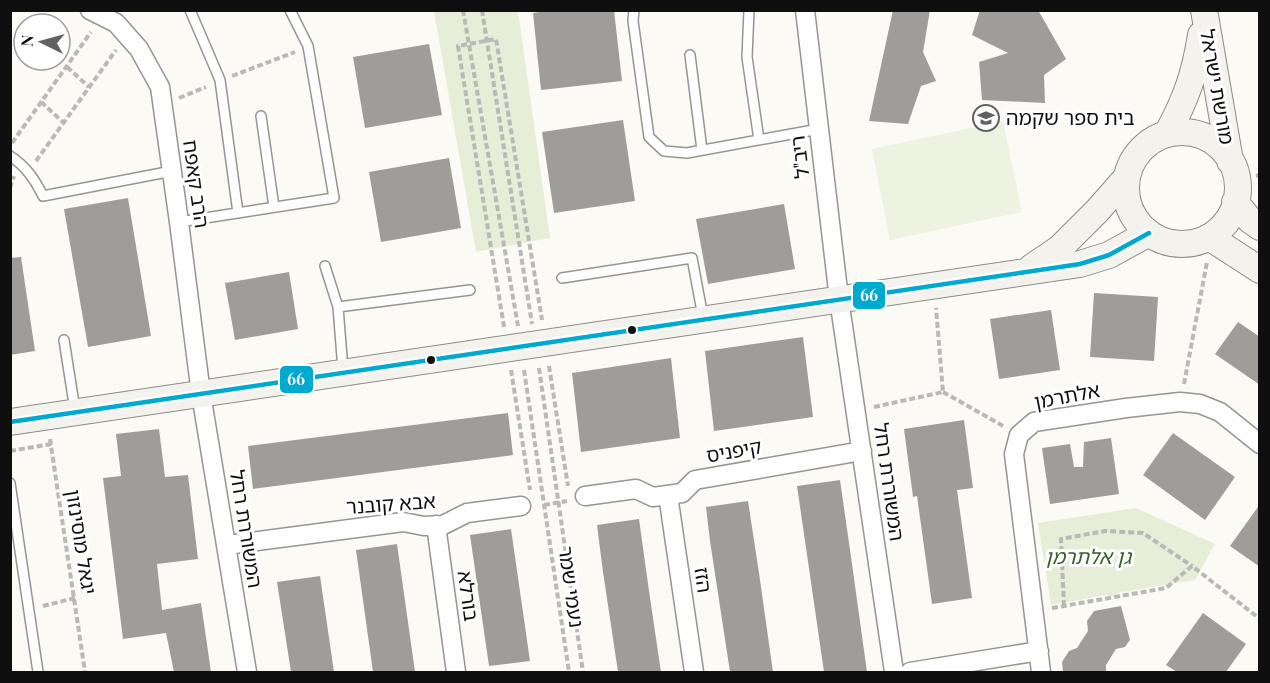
<svg xmlns="http://www.w3.org/2000/svg" width="1270" height="683" viewBox="0 0 1270 683" font-family="'Playfair Display','Noto Sans Hebrew',serif">
  <rect width="100%" height="100%" fill="#fbfaf5"/>
  <path fill="#e6eed8" d="M434 11H518L550 238 476 252Z
    M1136 508 1215 544 1195 580 1117 593V597L1106 595 1051 605 1038 523Z"/>
  <path fill="#eef3e1" d="M1003 121 1022 212 890 240 872 149Z"/>
  <path fill="#9f9d9a" d="M552 10H614L622 81 541 90 533 13Z
    M893 10H930L923 52 936 81 921 86 908 124 869 121Z
    M980 10H1038L1066 59 1044 75 1045 103 982 100 979 62 1008 53 972 35Z
    M429 44 442 115 365 128 353 57Z
    M623 120 635 201 554 213 542 132Z
    M449 158 461 228 381 242 369 172Z
    M128 198 151 336 88 347 64 209Z
    M784 204 795 269 708 284 696 219Z
    M21 257 35 351 10 355V258Z
    M289 272 298 329 235 340 225 283Z
    M1094 293 1158 297 1154 361 1090 357Z
    M1051 310 1060 370 999 379 990 319Z
    M1238 322 1260 337V385L1215 354Z
    M803 337 813 417 714 431 705 351Z
    M671 358 680 438 581 452 572 373Z
    M508 413 513 455 253 489 248 446Z
    M964 420 973 488 957 490 972 598 932 604 917 496 913 497 904 429Z
    M159 429 165 477 188 475 198 559 157 564 162 610 201 603 211 672H174L166 633 123 639 103 478 121 476 116 434Z
    M1173 433 1235 477 1205 520 1143 475Z
    M1111 438 1119 494 1050 504 1042 448 1070 444 1074 467H1083L1084 442Z
    M840 480 852 564 867 672H824L804 534 797 486Z
    M748 501 759 573 773 672H730L710 541 706 507Z
    M1260 504V567L1230 546Z
    M639 519 649 591 661 672H618L603 572 597 525Z
    M511 529 530 661 489 666 470 535Z
    M397 544 415 672H373L356 550Z
    M320 576 334 672H291L277 582Z
    M1121 606 1130 640 1125 647 1116 649 1106 665V672H1063L1062 662 1069 651 1077 648 1088 631 1087 621 1094 611Z
    M1203 613 1246 644 1226 672H1177L1166 665Z"/>
  <g fill="none" stroke-linecap="round" stroke-linejoin="round">
    <defs>
      <path id="lane" d="M190 10 220 80 238 213
        M634 10 633 21 649 137 664 151 687 153 819 129
        M749 10 747 57 759 140
        M690 55 702 150
        M261 116 274 207
        M10 156C26 166 35 180 43 196L172 171
        M179 222 334 198 308 46 290 10
        M325 266 338 307 343 370
        M562 278 692 258 703 317
        M338 307 470 290
        M64 340 75 410
        M10 483 38 672"/>
      <path id="street" d="M90 10 116 23 139 49 160 87 179 222 201 394 247 672
        M805 10 839 299 894 672
        M668 495 694 672
        M585 496 636 489 653 497 682 493 695 480 862 451
        M436 525 456 672
        M227 545 403 522 424 526 443 525 467 513 521 506
        M910 672 1039 651
        M1041 672 1014 454 1019 435 1034 422 1126 408 1180 402 1200 404 1220 412 1260 444"/>
      <path id="secondary" d="M1204 10 1230 161
        M1126 188a56 56 0 1 1 112 0a56 56 0 1 1-112 0Z
        M1167 134C1186 99 1195 74 1201 35
        M1235 202 1250 220 1260 227
        M1209 237 1260 270
        M1032 267 1060 248 1097 211 1127 177
        M10 422 1080 264 1109 255 1149 233"/>
    </defs>
    <use href="#lane" stroke="#959593" stroke-width="12"/>
    <use href="#street" stroke="#959593" stroke-width="21"/>
    <use href="#secondary" stroke="#8c8b89" stroke-width="28"/>
    <path stroke="#b9b9b8" stroke-width="4" stroke-dasharray="6 3" stroke-linecap="butt" d="M463 10 518 326
      M482 10 532 324
      M67 67 89 87
      M232 76 295 52
      M179 98 206 87
      M41 102 64 123
      M12 143 91 32
      M36 161 116 50
      M1256 176 1260 175
      M10 188 14 176
      M504 327 458 46 496 39 542 320
      M549 366 568 486
      M539 368 583 672
      M511 370 530 490
      M524 370 569 672
      M1184 384 1207 262
      M943 392 1005 427
      M874 407 943 392 936 308
      M50 439 85 672
      M10 451 51 444
      M544 505 567 501
      M43 606 75 598
      M1064 606 1061 539 1105 531 1143 533 1192 566
      M1052 608 1166 588 1192 566 1260 619"/>
    <use href="#lane" stroke="#fefefe" stroke-width="9"/>
    <use href="#street" stroke="#fefefe" stroke-width="18"/>
    <use href="#secondary" stroke="#f4f2ec" stroke-width="26"/>
    <defs>
      <path id="bus-1" d="M10 422 1080 264 1109 255 1149 233"/>
    </defs>
    <use href="#bus-1" stroke="#fff" stroke-width="9"/>
    <use href="#bus-1" stroke="#00a9ce" stroke-width="4.5"/>
  </g>
  <defs>
    <symbol id="school-ring" viewBox="-11 -11 22 22"><circle r="9.5" fill="#fff" stroke="#626160" stroke-width="1.5"/><path d="M0-5L7-2L0 1L-7-2ZM-4 1L0 2.5L4 1V4Q0 6-4 4Z" fill="#626160"/></symbol>
  </defs>
  <g fill-rule="evenodd">
    <use href="#school-ring" x="971" y="103" width="30" height="30"/>
  </g>
  <g fill="#0f0f0f" stroke="#fff" stroke-width="2">
    <circle cx="632" cy="330" r="5"/>
    <circle cx="431" cy="360" r="5"/>
  </g>
  <g text-anchor="middle" stroke-width="6" stroke-linejoin="round" paint-order="stroke">
    <g font-size="20" fill="#0f0f0f" stroke="#fff">
      <text transform="translate(1217 87) rotate(80)" y="7">מורשת ישראל</text>
      <text transform="translate(800 157) rotate(-97)" y="7">ריב"ל</text>
      <text transform="translate(196 184) rotate(82)" y="7">הרב קאפח</text>
      <text transform="translate(1067 396) rotate(-11)" y="7">אלתרמן</text>
      <text transform="translate(734 451) rotate(-10)" y="7">קיפניס</text>
      <text transform="translate(889 482) rotate(82)" y="7">המשוררת רחל</text>
      <text transform="translate(391 504) rotate(-4)" y="7">אבא קובנר</text>
      <text transform="translate(246 529) rotate(81)" y="7">המשוררת רחל</text>
      <text transform="translate(81 542) rotate(81)" y="7">יגאל מוסינזון</text>
      <text transform="translate(703 580) rotate(82)" y="7">הזז</text>
      <text transform="translate(571 587) rotate(82)" y="7">נעמי שמר</text>
      <text transform="translate(468 596) rotate(82)" y="7">בורלא</text>
    </g>
    <g font-size="20" fill="#0f0f0f" stroke="#fff" text-anchor="start">
      <text x="1006" y="125">בית ספר שקמה</text>
    </g>
    <g font-size="20" font-style="italic" fill="#345f27" stroke="#fff">
      <text x="1088" y="564">גן אלתרמן</text>
    </g>
  </g>
  <g stroke="#fff" stroke-width="2">
    <rect x="852" y="281" width="34" height="29" rx="6" fill="#00a9ce"/>
    <rect x="279" y="365" width="35" height="29" rx="6" fill="#00a9ce"/>
  </g>
  <g font-size="16" text-anchor="middle" font-weight="bold" fill="#fff">
    <text x="869" y="301">66</text>
    <text x="296" y="385">66</text>
  </g>
  <rect width="1270" height="683" fill="none" stroke="#0f0f0f" stroke-width="24"/>
  <g transform="translate(42 42) rotate(275)"><circle r="28" fill="#ffffff" stroke="#9f9f9f" stroke-width="1.5"/>
  <path d="M0-4.5L10 22L0 15L-10 22Z" fill="#626160"/>
  <text y="-9" font-size="16" font-weight="bold" text-anchor="middle" fill="#0f0f0f">N</text>
  </g>
</svg>
